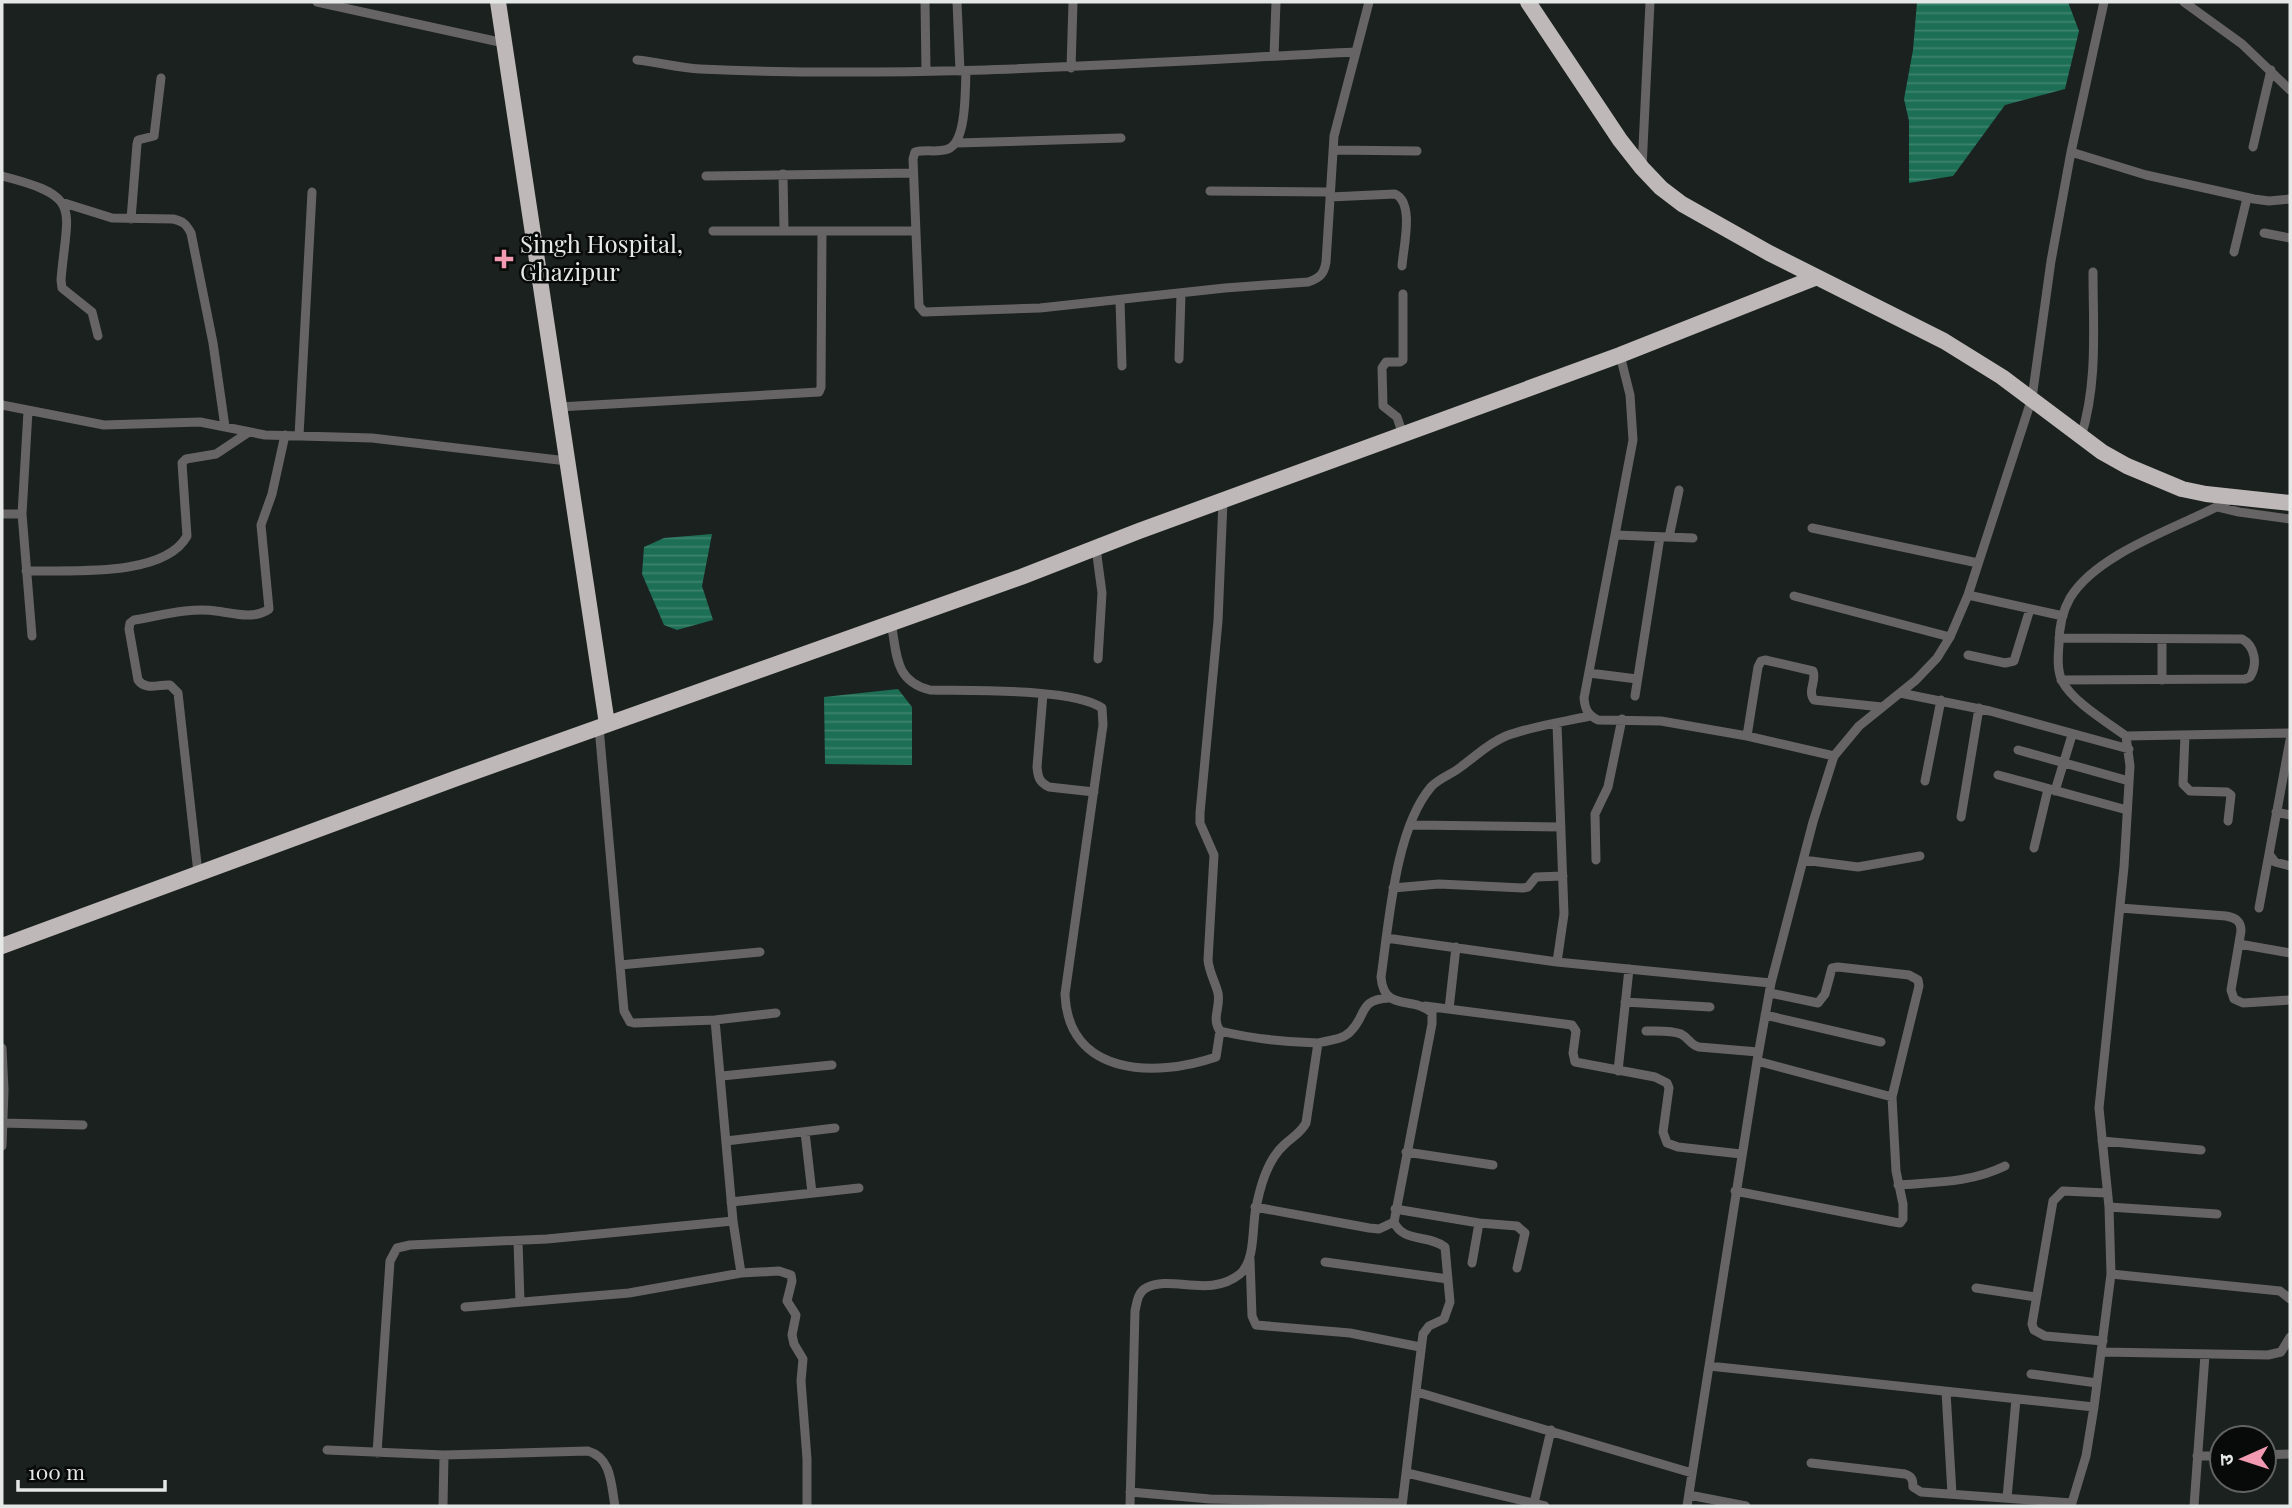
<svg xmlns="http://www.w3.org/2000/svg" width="2292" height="1508" viewBox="0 0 2292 1508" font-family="'Playfair Display','Noto Sans Devanagari',serif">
  <defs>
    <pattern id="water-rules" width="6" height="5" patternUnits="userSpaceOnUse" patternTransform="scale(1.75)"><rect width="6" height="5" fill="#1c6e54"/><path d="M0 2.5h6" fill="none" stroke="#3d836d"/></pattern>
  </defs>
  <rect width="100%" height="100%" fill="#1b211e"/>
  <path fill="url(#water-rules)" d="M1917 2H2068L2079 31 2065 89 2005 105 1953 176 1909 183V121L1904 99 1913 50Z
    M712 534 702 586 713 620 677 630 664 625 642 574 644 547 664 538Z
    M898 689 912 707V765L825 764 824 697Z"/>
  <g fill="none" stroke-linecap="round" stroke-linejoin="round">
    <path stroke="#676465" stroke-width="9" d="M317 2 504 43
      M925 2 926 71
      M957 2 960 71
      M2184 2 2242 44 2290 90
      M1274 56 1276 2
      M637 60C658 62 679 68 700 69 918 79 1137 63 1355 52
      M1071 68 1073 2
      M966 71C965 89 967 142 948 149 937 153 926 149 915 152L913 159 919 306 924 312 1040 308 1225 288 1308 282C1320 278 1324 274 1326 262L1334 136 1369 2
      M957 143 1121 138
      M2253 147 2271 70
      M1333 150 1417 151
      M2071 152 2146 175 2254 199 2269 201 2290 199
      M1642 168 1650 2
      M783 174 784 231
      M2 176C84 197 67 207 61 280L62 288 92 312 98 336
      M706 176 913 173
      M1210 191 1330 192
      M1330 197 1395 194C1415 203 1403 248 1402 266
      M61 202 112 218 173 219C183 221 186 224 191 233L213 343 225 427
      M131 219 137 144 138 140 154 136 161 78
      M713 231H914
      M2264 233 2290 238
      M2234 252 2247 198
      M1120 300 1122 366
      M1620 355 1630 395 1633 440 1584 698C1585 710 1588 715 1598 720L1661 721 1747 736 1834 756
      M1179 359 1181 294
      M2 405 104 425 200 422 265 435 372 438 567 461
      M559 407 819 392 821 387 822 231
      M28 411 22 514 32 636
      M1403 435 1397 417 1383 406 1382 368 1386 362H1400L1403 360V294
      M299 436 312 192
      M2081 437C2098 382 2093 328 2093 272
      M1223 501 1218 621 1200 813V823L1214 855 1208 960C1209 972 1215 981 1218 993 1221 1007 1211 1018 1220 1031 1253 1039 1285 1042 1318 1043
      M2218 507 2239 512 2290 519
      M2 514H22
      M1812 528 1978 563
      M1616 535 1693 538
      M1669 537 1679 490
      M1096 548 1102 593 1098 659
      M26 571C69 570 164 578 187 536L182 463 186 459 216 454 249 432
      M1968 595 2063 616
      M1794 596 1950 637
      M891 622C897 654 894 681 930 690 968 691 1074 688 1102 708L1103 725 1065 994C1068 1076 1155 1078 1216 1057L1220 1031
      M2059 638 2242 639C2255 646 2258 664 2250 677L2245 679 2061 680
      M2162 639V680
      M1968 655 2005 663 2014 661 2030 609
      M1589 673 1637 679
      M1900 693 1990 711 2129 749
      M1043 694 1037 767C1038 777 1039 782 1049 787L1094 792
      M1635 696 1660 537
      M1557 724 1564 914 1557 962
      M599 727 624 1011 630 1022 634 1023 715 1020 733 1221 741 1273
      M2185 735 2183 784 2190 791 2227 792 2231 795 2228 821
      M1747 736 1758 667 1761 661 1765 660 1813 671C1817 681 1807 690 1814 700L1882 707
      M2126 736 2290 733
      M2290 740 2269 854 2275 862 2290 866
      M2018 750 2129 781
      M1998 775 2127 810
      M1925 781 1941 700
      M2055 791 2072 735
      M2276 812 2290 815
      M1961 817 1979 708
      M1412 825 1561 827
      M2034 848 2048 789
      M1596 860 1595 814 1608 787 1622 719
      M1803 860 1858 867 1920 856
      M198 873 178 693 170 685C159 684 146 691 138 680L129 629 130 623 134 620C159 616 190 607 216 611 232 613 254 620 269 609L261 525 272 494 285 435
      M1393 888 1439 884 1523 888 1528 887 1536 877 1563 876
      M2120 908 2226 916C2236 918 2241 921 2241 931L2231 990 2234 999 2243 1003 2290 1000
      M2259 908 2269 854
      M1386 938 1557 962 1771 983
      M2239 944 2290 953
      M620 965 760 952
      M1625 1002 1710 1007
      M1425 1006 1572 1025 1576 1031 1573 1053 1575 1062 1655 1077 1667 1083 1669 1088 1663 1132 1667 1143 1678 1147 1741 1154
      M1449 1009 1456 947
      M1765 1015 1881 1042
      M715 1020 776 1013
      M1646 1031C1656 1031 1671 1030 1681 1034 1689 1038 1690 1045 1699 1047L1758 1052
      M2 1048 4 1090 2 1146
      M1757 1061 1892 1097
      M1618 1071 1629 969
      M722 1076 832 1065
      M2 1123 83 1125
      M805 1132 812 1193
      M726 1141 835 1128
      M2102 1141 2201 1150
      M1406 1152 1493 1165
      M1898 1185C1936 1182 1970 1183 2005 1166
      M1735 1191 1894 1222 1900 1223 1903 1219V1204L1896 1171 1892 1097 1919 986 1918 980 1909 975 1838 967 1832 968 1825 994 1818 1003 1770 993
      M731 1202 859 1188
      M1255 1207 1369 1228 1379 1229 1394 1222
      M2109 1207 2217 1214
      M1395 1209 1479 1223 1517 1226 1525 1233 1517 1268
      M518 1241 520 1302
      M1250 1259 1252 1316 1256 1325 1350 1333 1420 1347
      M1325 1262 1448 1279
      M1472 1263 1479 1223
      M2111 1274 2280 1291 2290 1299
      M1976 1288 2036 1297
      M465 1307 629 1293 741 1273 779 1271 791 1275 792 1281 787 1301 796 1315 792 1335 794 1344 803 1359 801 1381 807 1459V1506
      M2103 1341 2045 1336 2034 1330 2032 1324 2053 1201 2063 1191 2107 1193
      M2102 1352 2268 1355 2281 1352 2290 1337
      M1709 1366 2094 1407
      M2031 1374 2097 1383
      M1417 1392 1692 1473
      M1946 1392 1952 1494
      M327 1450 444 1455 588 1451C612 1458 611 1485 615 1506
      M377 1453 390 1261 397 1248 410 1245 547 1239 733 1221
      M2264 1455 2290 1454
      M2197 1456H2222
      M1811 1463 1905 1474C1912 1476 1913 1480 1913 1487L1921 1492 2072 1503
      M1407 1473 1545 1506
      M1130 1492 1210 1499 1402 1503
      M1689 1495 1746 1506
      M2007 1498 2016 1399
      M1534 1503 1551 1430
      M443 1506 444 1455
      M1130 1506 1135 1311C1137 1302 1138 1292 1146 1288 1171 1274 1209 1299 1240 1274 1257 1259 1251 1223 1257 1203 1261 1184 1269 1158 1284 1145 1292 1137 1300 1134 1306 1123L1318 1043C1329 1040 1342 1040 1350 1032 1368 1015 1357 1000 1389 998
      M1402 1506 1423 1334 1429 1326 1444 1319 1450 1302 1445 1247C1428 1234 1403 1243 1394 1222L1432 1024V1013C1413 995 1384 1013 1381 977 1389 923 1395 829 1431 787 1439 778 1453 774 1462 766 1477 755 1489 743 1506 736 1532 726 1563 722 1590 716
      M1687 1506 1757 1061 1771 983 1813 822 1834 756 1859 726 1916 680 1937 658 1950 637 1968 595 2032 398 2051 261 2071 152 2104 2
      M2071 1506 2086 1456 2094 1407 2111 1274 2109 1207 2099 1108 2124 867 2130 766 2126 736C2107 722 2073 702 2062 681 2057 670 2058 656 2059 644 2059 629 2062 612 2070 598 2098 551 2186 525 2232 499
      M2194 1506 2205 1355"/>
    <path stroke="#beb8b9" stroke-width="16" d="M498 2 607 724
      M1528 2 1620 140 1642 168 1661 188 1682 204 1769 253 1944 341 2002 377 2102 452 2127 466 2182 489 2206 494 2290 503
      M2 946 457 778 1021 577 1139 531 1620 355 1817 277"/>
  </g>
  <path fill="#f19ab1" stroke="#080a09" stroke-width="2.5" d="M500.5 248.5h7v7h7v7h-7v7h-7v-7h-7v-7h7z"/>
  <g text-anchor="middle" stroke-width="5" stroke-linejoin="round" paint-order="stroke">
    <g font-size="24" fill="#e4e8e6" stroke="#080a09" text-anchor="start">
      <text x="520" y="253">Singh Hospital,<tspan x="520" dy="28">Ghazipur</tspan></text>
    </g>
  </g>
  <rect width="2292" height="1508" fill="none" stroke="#e4e8e6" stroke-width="7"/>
  <g transform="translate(2243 1459) rotate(267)"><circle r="33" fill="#080a09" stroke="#606361" stroke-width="2"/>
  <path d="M0-5L12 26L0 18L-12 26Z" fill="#f19ab1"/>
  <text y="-10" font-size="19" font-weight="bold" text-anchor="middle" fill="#e4e8e6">उ</text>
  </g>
  <path d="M18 1480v10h147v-10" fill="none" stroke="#e4e8e6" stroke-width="3.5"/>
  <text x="28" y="1480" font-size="21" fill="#e4e8e6" stroke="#080a09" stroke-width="5" paint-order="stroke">100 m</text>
</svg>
